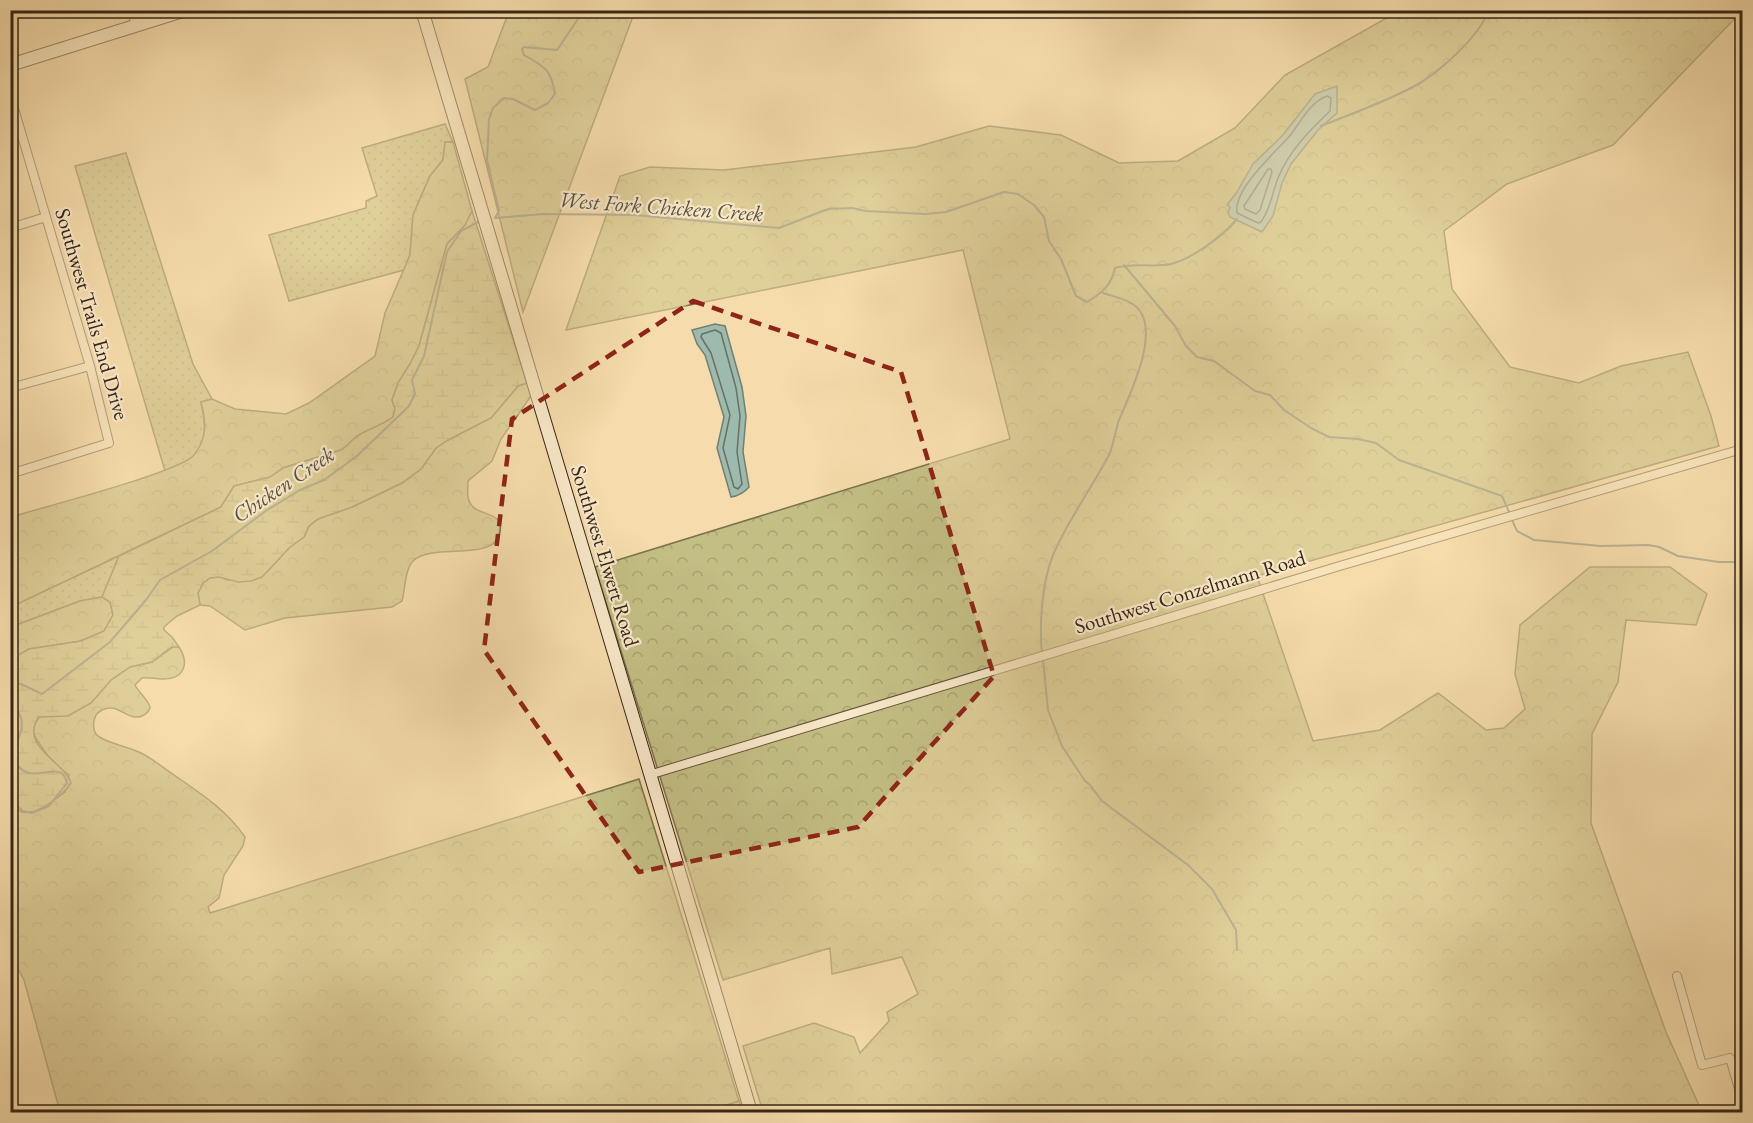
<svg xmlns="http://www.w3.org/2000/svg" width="1753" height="1123" viewBox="0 0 1753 1123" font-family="'EB Garamond',serif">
  <defs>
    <pattern id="grass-dots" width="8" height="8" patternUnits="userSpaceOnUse" patternTransform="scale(1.5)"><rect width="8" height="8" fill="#c3be84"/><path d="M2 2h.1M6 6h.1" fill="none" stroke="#a8a371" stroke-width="1.8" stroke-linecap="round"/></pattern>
    <pattern id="forest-crowns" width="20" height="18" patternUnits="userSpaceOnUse" patternTransform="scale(1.5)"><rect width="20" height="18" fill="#c3be84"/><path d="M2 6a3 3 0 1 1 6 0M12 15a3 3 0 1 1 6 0" fill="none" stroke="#a8a371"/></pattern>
    <pattern id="wetland-marsh" width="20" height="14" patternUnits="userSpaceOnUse" patternTransform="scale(1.5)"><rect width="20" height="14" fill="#c3be84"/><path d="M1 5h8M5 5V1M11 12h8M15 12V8" fill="none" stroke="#a8a371"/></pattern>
  </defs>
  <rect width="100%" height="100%" fill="#f6dcac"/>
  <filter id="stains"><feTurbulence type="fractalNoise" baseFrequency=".00333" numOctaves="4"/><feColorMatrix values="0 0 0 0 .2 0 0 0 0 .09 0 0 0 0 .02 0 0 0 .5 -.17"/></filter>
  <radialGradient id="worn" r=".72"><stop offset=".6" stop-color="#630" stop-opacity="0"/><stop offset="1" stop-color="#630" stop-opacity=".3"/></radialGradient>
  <path fill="url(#grass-dots)" stroke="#7c724c" stroke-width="1.5" d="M445 124 453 142 445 143 443 160 430 176 413 215 410 255 404 270 289 301 269 235 366 208V201L377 196 362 148Z
    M126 153 193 364 212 399 201 402C205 420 209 444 192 458 184 463 174 467 165 471L75 166Z
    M119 556 102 597 80 601 11 627 10 607Z
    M739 1101 743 1112H704Z"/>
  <path fill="url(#forest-crowns)" stroke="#7c724c" stroke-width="1.5" d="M509 11H635L523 312 465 79 488 67Z
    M1399 11H1742L1613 145 1507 184 1444 231 1452 289 1510 367 1579 383 1621 366 1688 352 1711 416 1719 446 1257 576 1313 741 1380 730 1438 693 1486 730 1504 728 1525 709 1515 674 1520 625 1590 567H1670L1707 594 1696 625 1626 620 1618 682 1592 734 1591 823 1666 1032 1702 1112H763L743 1046 814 1023 854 1037 860 1053 889 1021 887 1012 918 994 902 957 832 974 830 948 723 980 595 567 1010 439 963 250 566 330 620 176 650 167 724 170 916 147 989 126 1061 135 1119 163 1178 161 1235 128 1285 75Z
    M445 142H453L472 211 466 225 447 244 419 346 410 364 398 383 392 400 395 408 393 417C383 425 371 428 359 435 352 439 348 446 341 450L283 468 271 477 234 486 221 507 11 607V517C40 508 181 472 194 455 208 437 206 422 201 402L212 399 235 409 286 414 309 403 375 356 385 313 410 255 413 215 430 176 443 160Z
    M527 383 531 396 501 439 492 461 468 481C468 488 466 497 470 503 477 517 504 510 500 532 495 563 433 542 413 561 405 569 405 590 402 601L392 607 285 618 245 630 210 606 200 605 198 593 203 583 210 578 219 576 227 580 268 571 289 548 304 537 309 526 318 519 352 507 402 483 421 469 436 448 448 440 491 418 518 386Z
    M102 597 110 602 113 615 104 631 81 641 29 649 15 677 13 713 16 729 11 745V627L80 601Z
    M173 647H179C190 664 184 680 162 679 155 679 149 677 142 678L135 685C138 692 150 701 150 708 149 711 147 713 144 715 129 724 118 701 102 710 97 713 95 715 94 721 93 725 94 731 96 734 103 743 132 747 143 754 154 760 165 769 177 777 203 795 227 811 245 837L243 846 224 875 219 898 208 907 210 913 639 779 739 1101 704 1112H60L24 980 17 967 11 965 10 803C27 820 50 803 65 792L69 775 52 762 37 740 33 732 34 725 39 717 91 703 111 680 130 667 152 662Z"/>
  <path fill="url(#wetland-marsh)" stroke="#7c724c" stroke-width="1.5" d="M472 211 527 383 518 386 491 418 448 440 436 448 421 469 402 483 352 507 318 519 309 526 304 537 289 548 262 577 251 581 238 582 219 577 210 578 203 583 198 593 200 605 177 616 164 627V630L172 637 179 647H172L166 651 152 662 130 667 111 680 91 703 68 716 39 717C18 746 65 762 71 783 63 795 37 816 22 812 18 811 14 806 11 803V745L16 729 13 713 18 655 29 649 81 641 104 631 113 615 110 602 102 597 119 556 221 507 234 486 270 477 283 468 341 450C348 446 352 439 359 435 370 428 383 425 393 417L395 409 392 400 398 383 410 364 419 346 447 244 465 225Z"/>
  <path fill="#9dbaaf" stroke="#747f71" stroke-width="1.5" d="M1337 86V113L1318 130 1291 164 1282 183 1273 216 1262 232 1230 217 1228 213 1230 207 1227 205 1237 192 1253 164 1282 136 1315 94Z
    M715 324 725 326 742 387 746 416 743 452 749 487C744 493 738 496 731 497L717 448 724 417 705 355 697 344 692 330Z"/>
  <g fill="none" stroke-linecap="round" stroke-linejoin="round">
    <path stroke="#6a7062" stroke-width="1.5" d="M1327 96 1331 98 1330 111C1310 130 1289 151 1278 178 1272 193 1271 208 1261 222L1258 223 1237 213C1233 191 1271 156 1287 139 1299 126 1309 102 1327 96Z
      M1268 169H1271L1272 172 1260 210 1256 214 1245 209 1244 206Z
      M715 330 721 333 736 388 740 416 737 452 742 484 738 489 734 487 723 448 730 415 711 353 701 337 702 334Z"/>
    <path stroke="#747f71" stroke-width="2" d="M1321 126C1351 114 1382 103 1411 88 1437 75 1479 37 1489 10
      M495 218 543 214 635 215 779 228 828 209 852 208 865 211 926 214 946 212 1004 192 1018 194 1034 205 1044 217 1049 241 1061 259 1076 296 1087 302C1102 293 1111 286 1115 268 1133 262 1153 268 1171 264 1192 259 1224 235 1237 219
      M495 218 499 211 487 160 489 119 493 108 504 98 513 99 535 110 548 103 555 94C551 69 545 67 524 55L522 49 524 47 557 50 580 16 589 10
      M1124 265 1175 326 1186 346 1197 357 1214 361 1255 391 1270 395 1284 410 1311 428 1329 437 1358 439 1376 443 1399 460 1502 496 1510 514
      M1512 520 1517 531 1534 540 1601 546 1648 545 1659 547 1678 556 1719 562H1742
      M1042 654C1039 625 1042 582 1053 555 1067 522 1092 487 1109 455 1114 444 1115 431 1119 420 1130 394 1158 337 1140 311 1133 300 1114 297 1103 293
      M1043 660 1048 710 1062 746 1085 781 1090 785 1102 801 1188 865 1212 889 1236 930 1237 950
      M10 686 13 683 21 684 42 694 110 642 146 600 160 580 212 551 267 510 300 490 324 480 357 456 409 406 415 394 412 380 424 356 447 252 461 231 478 222
      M10 702C14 707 20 713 21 718 26 735 5 752 20 768 36 784 62 758 67 783L49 806 32 813 23 811 10 800"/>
    <defs>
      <path id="street" d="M132 10 136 26
        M10 95 90 366 109 443 10 474
        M10 228 46 217
        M10 388 90 366
        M649 775 1343 565 1742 449
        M1677 976 1702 1065 1730 1058 1742 1099"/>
      <path id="secondary" d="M422 10 751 1112
        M10 65 186 10"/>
    </defs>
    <use href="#street" stroke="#66543b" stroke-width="10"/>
    <use href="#secondary" stroke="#362615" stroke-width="14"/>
    <use href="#street" stroke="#f9e8c9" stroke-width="8"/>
    <use href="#secondary" stroke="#f9e8c9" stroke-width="12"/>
  </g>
  <path d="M0 0H1753V1123H0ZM693 301 901 372 994 676 858 827 639 872 484 650 512 419Z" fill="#f6dcac" fill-opacity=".55" fill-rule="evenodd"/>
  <path fill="none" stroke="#8f2418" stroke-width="4.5" stroke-dasharray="12 8" stroke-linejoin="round" d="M693 301 901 372 994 676 858 827 639 872 484 650 512 419Z"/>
  <g text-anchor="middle" stroke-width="4.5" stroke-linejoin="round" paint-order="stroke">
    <g font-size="21" fill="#362615" stroke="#f9e8c9">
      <text transform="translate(92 314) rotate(74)" y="7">Southwest Trails End Drive</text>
      <text transform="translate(605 556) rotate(73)" y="7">Southwest Elwert Road</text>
      <text transform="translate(1190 592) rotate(-17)" y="7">Southwest Conzelmann Road</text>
    </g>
    <g font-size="22" font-style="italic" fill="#555243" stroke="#f9e8c9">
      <text transform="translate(661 206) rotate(4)" y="8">West Fork Chicken Creek</text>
      <text transform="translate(283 484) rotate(-34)" y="8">Chicken Creek</text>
    </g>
  </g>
  <rect width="1753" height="1123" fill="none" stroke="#f6dcac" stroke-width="36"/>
  <rect x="12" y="12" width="1729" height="1099" fill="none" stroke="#362615" stroke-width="3"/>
  <rect x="18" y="18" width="1717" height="1087" fill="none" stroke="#362615" stroke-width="1.5"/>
  <rect width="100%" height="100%" filter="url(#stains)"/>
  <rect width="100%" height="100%" fill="url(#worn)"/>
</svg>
